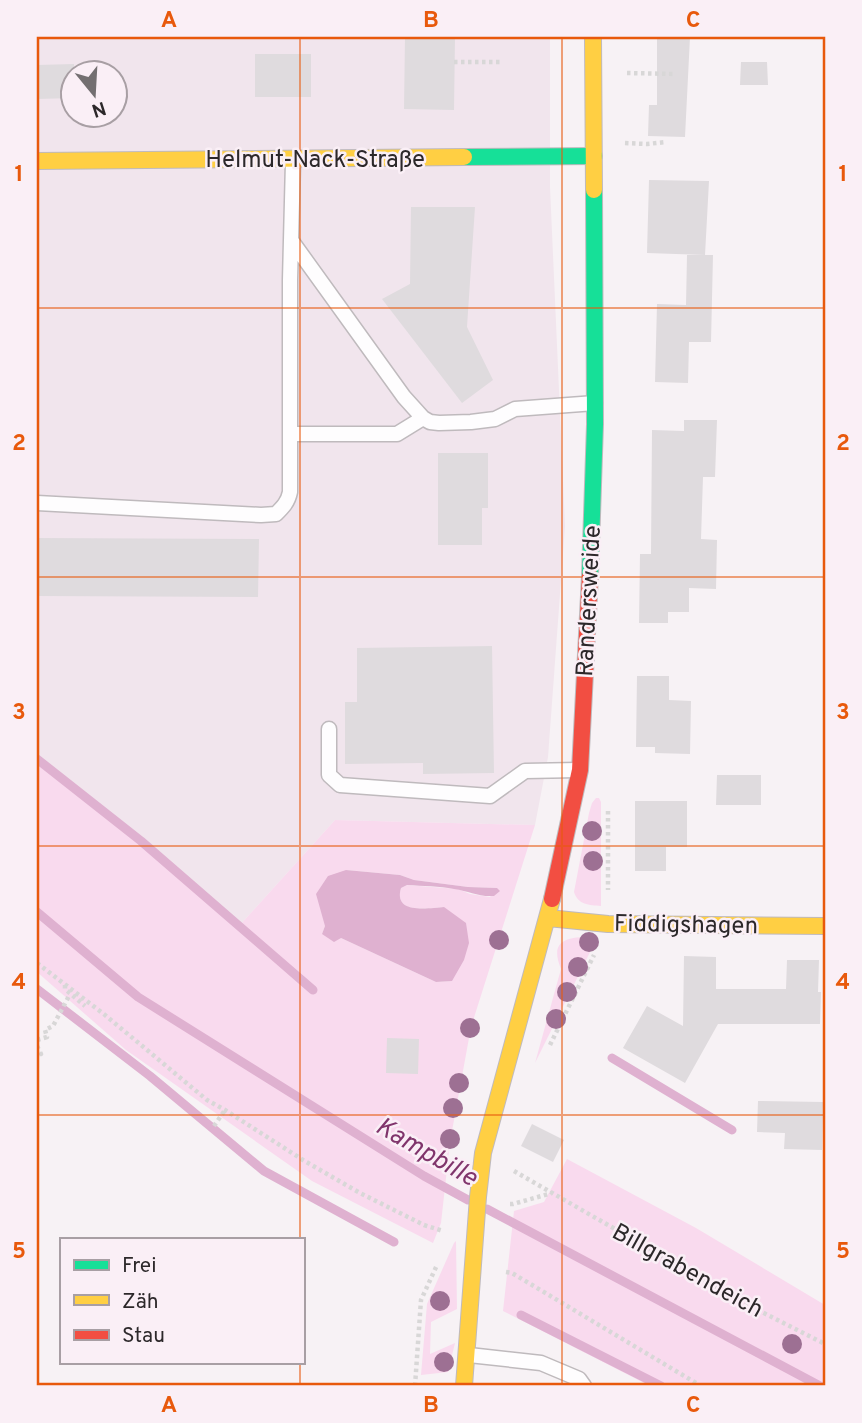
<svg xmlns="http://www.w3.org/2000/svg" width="862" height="1423" viewBox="0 0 862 1423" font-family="Overpass,sans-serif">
  <rect width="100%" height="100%" fill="#f7f2f5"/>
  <path fill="#f1e5ed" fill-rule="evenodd" d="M37 37H550V187L565 526 548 757 535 825 335 820 239 926 141 841 37 759ZM74 74H116V116H74Z"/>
  <path fill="#f9daee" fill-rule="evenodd" d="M37 759 141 841 239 926 335 820 535 825 471 1027 450 1142 441 1223 433 1243 312 1181 126 1050 37 972ZM346 870 400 875 414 880 468 887 497 888 490 897 470 894 458 889 407 885 401 888C393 915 428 908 444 907L451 981 436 982 341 938 322 934Z
    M596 798H599L601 802V906C589 905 578 905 574 892L589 813 592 803Z
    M598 936 535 1063 561 969C547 935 574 938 598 936Z
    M567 1159 696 1228 825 1305V1386H650L503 1311 514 1211 544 1202Z
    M456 1241 457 1309 431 1322 430 1354 455 1343 448 1372 421 1375 427 1304 454 1243Z"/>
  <path fill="#dfb1d0" d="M346 870 400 875 414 880 468 887 497 888 500 891 494 896C478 897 469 891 454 889 439 886 423 886 407 885L401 888C393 915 429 908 444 907L466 923 469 943 464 960 452 981 436 982 341 938 334 942 322 934 325 926 316 894 328 876Z"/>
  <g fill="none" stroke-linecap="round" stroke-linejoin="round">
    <path stroke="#dfb1d0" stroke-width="9" d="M37 759 141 841 313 990
      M37 912 138 997 424 1176 468 1200
      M37 989 150 1076 264 1171 394 1242
      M612 1058 732 1130
      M487 1209 820 1386
      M521 1315 661 1386"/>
  </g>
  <path fill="#dfdbde" d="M405 37H455L454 110 404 109Z
    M657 37H690L685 137 648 136 649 105H657Z
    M255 54H311V97H255Z
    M741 62H767L768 85H740Z
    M74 64V98L37 99V65Z
    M649 180 709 181 705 255 647 253Z
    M411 207H475L467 327 493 380 462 403 382 299 410 284Z
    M687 255H713L711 342H689L688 383 655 382 657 304 686 305Z
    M684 420H717L715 477H703L701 539 717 540 716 589 689 588V612H668V623H639L640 554H651L652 430 684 431Z
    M438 453H488V508H482V545H438Z
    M37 538 259 539 258 597 37 596Z
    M492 646 494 773 423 774V763L345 764V702H357V648Z
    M637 676H669V700L691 701 690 754 655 753V747H636Z
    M717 775H761V805H716Z
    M635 801H687V847H666V871H635Z
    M684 956 716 957V989H786L787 960H819L818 992H821L820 1024H718L685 1083 623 1048 647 1006 683 1026Z
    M387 1038 419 1039 418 1074 386 1073Z
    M758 1101 823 1102 822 1150 784 1149 785 1133 757 1132Z
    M532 1124 564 1140 553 1162 521 1146Z"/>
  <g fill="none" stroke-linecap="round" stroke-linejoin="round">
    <defs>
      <path id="lane" d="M291 240 404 397 423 418 430 422 439 423 471 422 495 419 515 409 595 403
        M290 434H397L423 418
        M37 503 261 515 276 514C283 507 288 502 290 492V280L293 162
        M329 729V775L340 785 490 796 525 771 578 770
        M469 1355 541 1363 579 1379 584 1386"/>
      <path id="fast" d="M464 157 594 156
        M590 576 595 424 594 190"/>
      <path id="slow" d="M593 37 594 190
        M37 161 464 157
        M548 918 608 924 825 926
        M464 1386 478 1197 483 1153 552 899"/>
      <path id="jam" d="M552 899 580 770 590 576"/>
    </defs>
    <use href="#lane" stroke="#bfbabd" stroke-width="17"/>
    <use href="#fast" stroke="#bfbabd" stroke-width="18"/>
    <use href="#slow" stroke="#bfbabd" stroke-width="18"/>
    <use href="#jam" stroke="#bfbabd" stroke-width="18"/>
    <path stroke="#d8d7d7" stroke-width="4.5" stroke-dasharray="3.5 3.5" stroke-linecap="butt" d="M454 62H502
      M627 73 675 74
      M625 143 647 144 666 142
      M608 811V890
      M37 963 105 1015 207 1100 225 1110 303 1160 360 1193 424 1225 443 1231
      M65 985V989L85 1006
      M37 1040 47 1037 45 1030 53 1026 70 994
      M550 1045 594 955
      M37 1046 41 1054H37
      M214 1126 225 1110
      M514 1171 742 1302 825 1344
      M510 1204H513L552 1193
      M506 1272 512 1273 701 1386
      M415 1386 421 1300 437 1265"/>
    <use href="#lane" stroke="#fefdfe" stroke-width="14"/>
    <use href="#fast" stroke="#16e098" stroke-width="16"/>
    <use href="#slow" stroke="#ffcf43" stroke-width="16"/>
    <use href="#jam" stroke="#f24e42" stroke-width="16"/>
  </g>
  <g fill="#9d7093">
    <circle cx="592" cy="831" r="10"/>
    <circle cx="593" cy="861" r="10"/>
    <circle cx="499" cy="940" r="10"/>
    <circle cx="589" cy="942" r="10"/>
    <circle cx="578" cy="967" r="10"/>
    <circle cx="567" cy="992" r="10"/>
    <circle cx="556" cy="1019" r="10"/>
    <circle cx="470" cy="1028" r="10"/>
    <circle cx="459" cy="1083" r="10"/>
    <circle cx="453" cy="1108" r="10"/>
    <circle cx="450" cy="1139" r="10"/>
    <circle cx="440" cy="1301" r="10"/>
    <circle cx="792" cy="1344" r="10"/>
    <circle cx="444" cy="1362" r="10"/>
  </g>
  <path fill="none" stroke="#e8590c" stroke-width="2" stroke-opacity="0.55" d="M300 37V1239M562 37V1386M37 308H825M37 577H825M37 846H825M37 1115H825M300 1362V1386"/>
  <g text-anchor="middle" stroke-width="5" stroke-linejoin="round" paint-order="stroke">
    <g font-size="24" fill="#2c282a" stroke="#faeff6">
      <text x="315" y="167">Helmut-Nack-Straße</text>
      <text transform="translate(588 601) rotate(-87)" y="8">Randersweide</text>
      <text transform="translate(686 924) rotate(1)" y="8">Fiddigshagen</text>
      <text transform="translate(688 1270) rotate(29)" y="8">Billgrabendeich</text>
    </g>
    <g font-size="26" font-style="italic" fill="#80356c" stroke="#faeff6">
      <text transform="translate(427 1151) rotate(30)" y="9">Kampbille</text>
    </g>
  </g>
  <rect width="862" height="1423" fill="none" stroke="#faeff6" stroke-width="77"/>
  <rect x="60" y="1238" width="245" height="126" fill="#faeff6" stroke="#a89fa4" stroke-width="2"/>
  <rect x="74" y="1260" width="35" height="10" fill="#16e098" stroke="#a89fa4" stroke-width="2"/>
  <text x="122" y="1272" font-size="21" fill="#2c282a">Frei</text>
  <rect x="74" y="1295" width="35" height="10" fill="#ffcf43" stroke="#a89fa4" stroke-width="2"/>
  <text x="122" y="1308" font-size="21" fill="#2c282a">Zäh</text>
  <rect x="74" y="1330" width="35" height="10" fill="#f24e42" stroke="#a89fa4" stroke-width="2"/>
  <text x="122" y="1342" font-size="21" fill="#2c282a">Stau</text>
  <g transform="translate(94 94) rotate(162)"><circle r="33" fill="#faeff6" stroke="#a89fa4" stroke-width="2"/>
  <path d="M0-5L12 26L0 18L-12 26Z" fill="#736f71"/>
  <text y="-10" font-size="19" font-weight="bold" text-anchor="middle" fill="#2c282a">N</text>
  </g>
  <rect x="38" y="38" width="786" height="1346" fill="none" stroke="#e8590c" stroke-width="2.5"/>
  <g font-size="23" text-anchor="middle" font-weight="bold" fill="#e8590c">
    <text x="169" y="27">A</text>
    <text x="431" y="27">B</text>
    <text x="693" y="27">C</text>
    <text x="19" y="181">1</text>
    <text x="843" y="181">1</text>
    <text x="19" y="450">2</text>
    <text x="843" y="450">2</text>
    <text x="19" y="719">3</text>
    <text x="843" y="719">3</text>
    <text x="19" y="989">4</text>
    <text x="843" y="989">4</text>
    <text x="19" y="1258">5</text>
    <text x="843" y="1258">5</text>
    <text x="169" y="1412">A</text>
    <text x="431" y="1412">B</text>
    <text x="693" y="1412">C</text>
  </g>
</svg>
